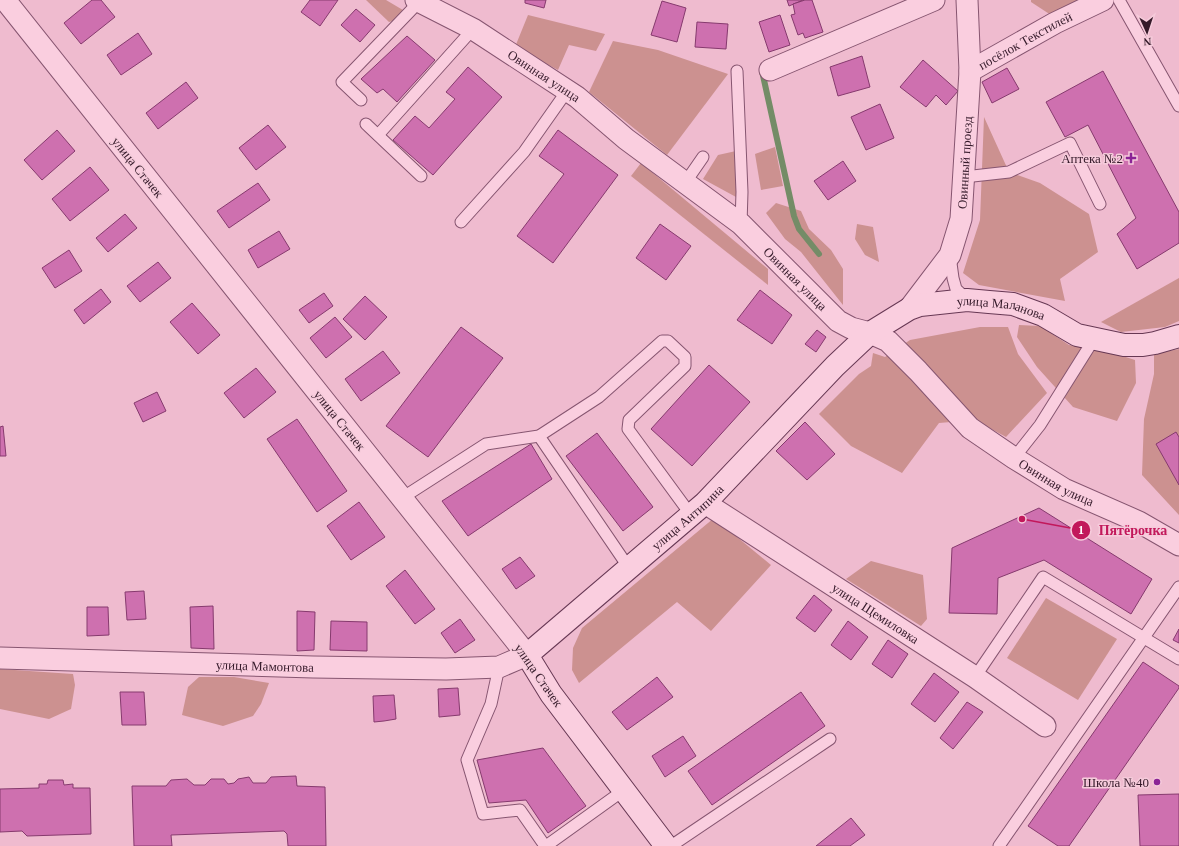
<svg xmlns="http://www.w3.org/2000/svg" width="1179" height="846" viewBox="0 0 1179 846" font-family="Georgia,serif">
<rect width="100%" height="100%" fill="#efbbcf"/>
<g fill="#cc9190">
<path d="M366 0H386L413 16 389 22Z"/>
<path d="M1031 0H1094L1054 17 1031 2Z"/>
<path d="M528 15 605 34 596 51 569 45 558 70 515 47Z"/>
<path d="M613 41 658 50 728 74 667 155 589 92Z"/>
<path d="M984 117 1009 172 1040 183 1089 214 1098 252 1060 279 1065 301 979 285 963 273 980 220Z"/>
<path d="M775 147 783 186 761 190 755 154Z"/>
<path d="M736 151V197L703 179 718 155Z"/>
<path d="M641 163 768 269V285L631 176Z"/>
<path d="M776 203 801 211 809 229 831 250 843 269V305L801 252 785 239 766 213Z"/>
<path d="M857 224 873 227 879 262 865 255 855 239Z"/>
<path d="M1179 278V321L1165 327 1121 332 1101 322Z"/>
<path d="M1019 325 1040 326 1069 345 1104 350 1135 360 1136 383 1117 421 1073 407 1037 367 1017 337Z"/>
<path d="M980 327H1008L1018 354 1047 393 1006 437 975 420 939 423 902 473 851 446 819 414 859 374 871 366 873 353 885 357 910 340Z"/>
<path d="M1179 349V515L1142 475 1144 419 1154 374V354Z"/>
<path d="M714 518 771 565 711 631 677 602 579 683 572 670 573 648 582 628Z"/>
<path d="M871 561 923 575 927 619 921 626 846 579Z"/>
<path d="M1046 598 1117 639 1078 700 1007 658Z"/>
<path d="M0 669 73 674 75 685 71 709 49 719 0 709Z"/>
<path d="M199 677H234L269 683 261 704 253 716 223 726 182 715 188 687Z"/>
</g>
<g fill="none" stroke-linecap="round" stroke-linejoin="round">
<path stroke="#748c67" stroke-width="6" d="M762 71 794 216 799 229 819 254"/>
</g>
<g fill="#ce70af" stroke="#863a6e">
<path d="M92 0H101L115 17 81 44 64 23Z"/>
<path d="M310 0H338L320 26 301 12Z"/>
<path d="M525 0H546L544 8 525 3Z"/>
<path d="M787 0H803L789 6Z"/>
<path d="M805 0H812L823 32 805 38 803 33 798 35 791 15 795 14 793 4Z"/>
<path d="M662 1 686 8 677 42 651 35Z"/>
<path d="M356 9 375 25 360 42 341 25Z"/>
<path d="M780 15 790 45 769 52 759 22Z"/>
<path d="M697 22 728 24 726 49 695 47Z"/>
<path d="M138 33 152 54 121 75 107 55Z"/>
<path d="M407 36 435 60 397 102 383 89 377 93 361 79Z"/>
<path d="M862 56 870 87 838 96 830 67Z"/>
<path d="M923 60 958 91 946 105 936 95 926 107 900 87Z"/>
<path d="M468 67 502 97 433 175 393 140 415 116 429 128 455 99 446 92Z"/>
<path d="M1007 68 1019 89 992 103 982 82Z"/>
<path d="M1103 71 1179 212V243L1137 269 1117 234 1136 218 1088 125 1065 137 1046 102Z"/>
<path d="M186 82 198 98 158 129 146 113Z"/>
<path d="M880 104 894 138 866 150 851 117Z"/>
<path d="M268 125 286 147 256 170 239 148Z"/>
<path d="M57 130 75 151 42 180 24 160Z"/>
<path d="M558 130 618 175 553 263 517 236 564 174 539 156Z"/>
<path d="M843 161 856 181 828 200 814 181Z"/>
<path d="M90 167 109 190 70 221 52 199Z"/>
<path d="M258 183 270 200 229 228 217 211Z"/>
<path d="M125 214 137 228 108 252 96 238Z"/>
<path d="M660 224 691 246 666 280 636 258Z"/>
<path d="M279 231 290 249 258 268 248 250Z"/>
<path d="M69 250 82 271 55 288 42 268Z"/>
<path d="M158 262 171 278 140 302 127 286Z"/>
<path d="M101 289 111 302 84 324 74 310Z"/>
<path d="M760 290 792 315 772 344 737 320Z"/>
<path d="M324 293 333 306 309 323 299 310Z"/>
<path d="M365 296 387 317 365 340 343 319Z"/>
<path d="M192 303 220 335 198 354 170 322Z"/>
<path d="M335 317 352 337 326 358 310 338Z"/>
<path d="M461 327 503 358 428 457 386 426Z"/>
<path d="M817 330 826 337 816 352 805 344Z"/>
<path d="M383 351 400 373 361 401 345 379Z"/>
<path d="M709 365 750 402 692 466 651 429Z"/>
<path d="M256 368 276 392 244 418 224 393Z"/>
<path d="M157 392 166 411 143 422 134 403Z"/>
<path d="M297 419 347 491 317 512 267 439Z"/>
<path d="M805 422 835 454 807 480 776 451Z"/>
<path d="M3 426 6 456H0V427Z"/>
<path d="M1176 432 1179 437V485L1156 444Z"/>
<path d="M597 433 653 507 623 531 566 456Z"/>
<path d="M531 444 552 479 468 536 442 501Z"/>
<path d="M359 502 385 537 351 560 327 526Z"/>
<path d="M1039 508 1152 579 1131 614 1044 560 998 578 997 614 949 613 952 548Z"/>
<path d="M520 557 535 576 516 589 502 569Z"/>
<path d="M405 570 435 609 415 624 386 586Z"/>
<path d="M144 591 146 619 127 620 125 592Z"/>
<path d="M814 595 832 610 815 632 796 618Z"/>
<path d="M213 606 214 649 191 648 190 607Z"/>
<path d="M87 607H108L109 635 87 636Z"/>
<path d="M297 611 315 612 314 650 297 651Z"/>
<path d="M460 619 475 640 455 653 441 633Z"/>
<path d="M331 621 367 622V651L330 650Z"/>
<path d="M848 621 868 637 851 660 831 645Z"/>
<path d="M1179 629V643L1173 640Z"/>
<path d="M888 640 908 654 892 678 872 664Z"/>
<path d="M1143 662 1179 686V688L1069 846H1058L1028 826Z"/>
<path d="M934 673 959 692 935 722 911 704Z"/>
<path d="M657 677 673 697 627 730 612 712Z"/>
<path d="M458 688 460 715 439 717 438 689Z"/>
<path d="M120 692H144L146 725H122Z"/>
<path d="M801 692 825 726 712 805 688 771Z"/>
<path d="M394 695 396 719 384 721 374 722 373 696Z"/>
<path d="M967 702 983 712 953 749 940 738Z"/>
<path d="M683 736 696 756 665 777 652 756Z"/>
<path d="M543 748 586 806 548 833 526 800 489 803 477 760Z"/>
<path d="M296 776 297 786 325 787 326 846H288L287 834 284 831 171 835 172 846H134L132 786H166L171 780 187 779 194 785H205L211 779H224L228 784 234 783 238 779 249 777 253 783H266L271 777Z"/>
<path d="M48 780H63L64 785 73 784V788H90L91 834 27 836 22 831 0 832V789L39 788V784H47Z"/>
<path d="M1179 794V846H1140L1138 795Z"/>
<path d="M851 818 865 835 850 846H816Z"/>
</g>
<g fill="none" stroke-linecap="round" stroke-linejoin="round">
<defs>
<g id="lane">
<path d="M1119 0 1179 106"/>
<path d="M737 71 742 192 741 224"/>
<path d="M361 100 342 82 419 2"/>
<path d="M366 124 421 176"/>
<path d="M378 135 473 29"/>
<path d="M964 177 1009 172 1070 143 1100 204"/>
<path d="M685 183 703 157"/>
<path d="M461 222 524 152 567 91"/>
<path d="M950 256 953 278 956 289 967 299"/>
<path d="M539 436 629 568"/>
<path d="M1014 458 1040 425 1094 339"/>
<path d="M402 498 486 444 539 436 599 397 662 341H668L685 357V366L629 420 628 429 691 515"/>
<path d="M499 667 491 704 467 760 483 814 520 810 545 846"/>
<path d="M975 677 1043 577 1179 659"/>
<path d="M546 846 624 790"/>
<path d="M671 846 830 739"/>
<path d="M999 846 1179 587"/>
</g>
<g id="street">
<path id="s1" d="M416 0 473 29 577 97 626 139 741 224 838 321 851 328 870 333 888 341 918 371 970 428 1014 458 1064 489 1139 522 1179 545"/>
<path d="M770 70 934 0"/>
<path id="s2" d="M970 71 1055 23 1103 0"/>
<path id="s3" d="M909 309 950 255 961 219 970 71 967 0"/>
<path id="s4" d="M705 503 975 677 1045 726"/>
<path id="s5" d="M0 658 313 667 446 669 499 667 527 655 5 0"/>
</g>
<g id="secondary">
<path id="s6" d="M666 846 551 694 527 655 705 503 835 366 870 333 909 309 920 305 967 300 989 302 1013 304 1043 315 1077 335 1124 345H1143L1155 343 1179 336"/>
</g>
</defs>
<use href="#lane" stroke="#865570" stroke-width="13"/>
<use href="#street" stroke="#865570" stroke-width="23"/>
<use href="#secondary" stroke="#673854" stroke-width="24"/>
<use href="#lane" stroke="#facedf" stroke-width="11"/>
<use href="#street" stroke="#facedf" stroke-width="21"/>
<use href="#secondary" stroke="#facedf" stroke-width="22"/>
</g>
<g fill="#8b2396" stroke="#f6cbdb" stroke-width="1.5">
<path d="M1129 152h4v4h4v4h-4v4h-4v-4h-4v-4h4z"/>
<circle cx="1157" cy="782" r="4"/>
</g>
<g text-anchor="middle" stroke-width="3" stroke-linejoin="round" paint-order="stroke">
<g font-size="13" fill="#351a2a" stroke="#f6cbdb">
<text dy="5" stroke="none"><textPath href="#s2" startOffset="63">посёлок Текстилей</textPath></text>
<text dy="5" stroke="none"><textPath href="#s1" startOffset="149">Овинная улица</textPath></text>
<text dy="5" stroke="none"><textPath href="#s3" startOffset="162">Овинный проезд</textPath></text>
<text transform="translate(138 167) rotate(51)" y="5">улица Стачек</text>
<text dy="5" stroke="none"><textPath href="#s1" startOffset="473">Овинная улица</textPath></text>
<text dy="5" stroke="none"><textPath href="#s6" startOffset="847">улица Маланова</textPath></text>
<text transform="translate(340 420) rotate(51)" y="5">улица Стачек</text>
<text dy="5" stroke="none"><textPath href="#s1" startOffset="809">Овинная улица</textPath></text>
<text dy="5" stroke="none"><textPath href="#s6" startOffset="448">улица Антипина</textPath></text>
<text dy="5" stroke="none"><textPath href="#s4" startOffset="203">улица Щемиловка</textPath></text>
<text dy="5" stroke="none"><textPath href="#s5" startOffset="265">улица Мамонтова</textPath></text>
<text transform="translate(539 675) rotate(55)" y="5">улица Стачек</text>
</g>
<g font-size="13" fill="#351a2a" stroke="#f6cbdb" text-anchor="end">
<text x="1123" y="163">Аптека №2</text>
<text x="1149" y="787">Школа №40</text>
</g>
</g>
<path fill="none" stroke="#c2185b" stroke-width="1.5" d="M1022 519L1081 530"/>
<g fill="#c2185b" stroke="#f6cbdb" stroke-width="1.5">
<circle cx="1022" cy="519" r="4"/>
<circle cx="1081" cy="530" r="10"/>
</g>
<g font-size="12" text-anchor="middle" font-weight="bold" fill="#fff">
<text x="1081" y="534">1</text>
</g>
<g font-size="14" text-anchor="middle" font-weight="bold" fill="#c2185b" stroke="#f6cbdb" stroke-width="3" stroke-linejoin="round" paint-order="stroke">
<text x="1133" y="535">Пятёрочка</text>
</g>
<g transform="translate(1147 32) rotate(177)" stroke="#f6cbdb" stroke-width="3" paint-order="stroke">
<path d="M0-3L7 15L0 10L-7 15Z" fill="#351a2a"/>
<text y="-6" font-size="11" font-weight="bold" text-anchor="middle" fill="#351a2a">N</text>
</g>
</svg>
